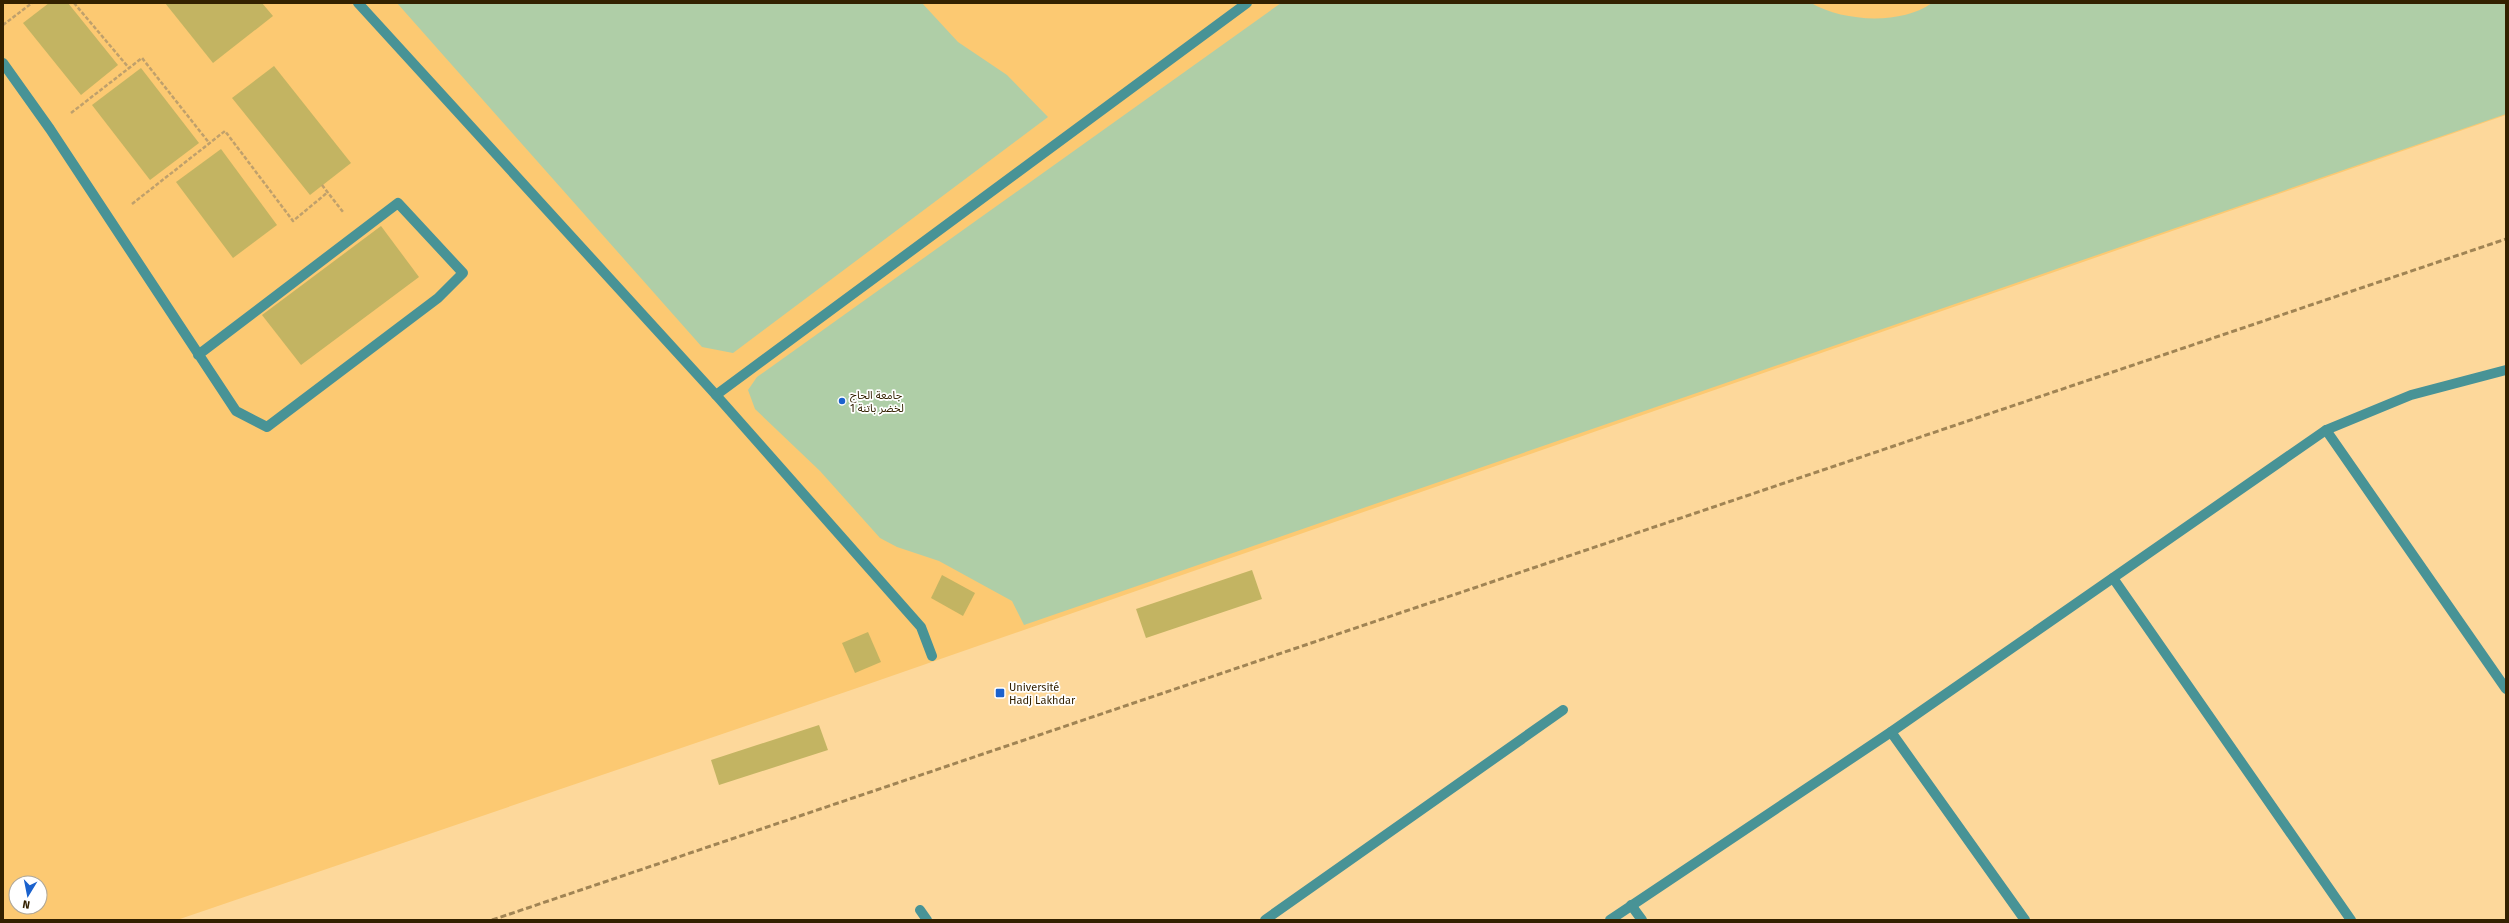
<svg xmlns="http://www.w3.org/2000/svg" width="2509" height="923" viewBox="0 0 2509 923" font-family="'Fira Sans','Noto Sans Arabic',sans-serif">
<rect width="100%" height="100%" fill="#fdd89b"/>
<path fill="#fcc972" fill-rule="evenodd" d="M3 3H2506V115L857 688 177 920H3ZM16 883H40V907H16Z"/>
<g fill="#afcea7">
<path d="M397 3H922L958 42 1007 75 1048 117 733 353 702 347Z"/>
<path d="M1281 3H1811C1844 22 1901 25 1932 3H2506V114L1024 625 1012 601 939 561 897 547 880 538 820 471 755 409 748 390 757 377Z"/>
</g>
<g fill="#c3b462">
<path d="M49 3H68L118 65 81 95 23 23Z"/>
<path d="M165 3H262L273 16 213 63Z"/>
<path d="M274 66 351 163 310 195 232 98Z"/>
<path d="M141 68 199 143 150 180 92 105Z"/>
<path d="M221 149 277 225 233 258 176 182Z"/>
<path d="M381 226 419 277 301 365 262 315Z"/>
<path d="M1252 570 1262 599 1146 638 1136 609Z"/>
<path d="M942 575 975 593 963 616 931 598Z"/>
<path d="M868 632 881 662 855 673 842 643Z"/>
<path d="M819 725 828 750 719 785 711 760Z"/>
</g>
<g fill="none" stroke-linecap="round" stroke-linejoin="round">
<g stroke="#bfa06c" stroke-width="2.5" stroke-dasharray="4 2" stroke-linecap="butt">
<path d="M74 3 129 68"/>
<path d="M3 25 32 3"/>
<path d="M71 113 142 58 210 144"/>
<path d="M322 185 343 212"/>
<path d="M132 204 225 131 293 221 328 192"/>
</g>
<g stroke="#489396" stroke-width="10">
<path d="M358 3 716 395 921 627 932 656"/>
<path d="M3 63 50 129 236 411 267 427 438 298 463 273 398 203 198 355"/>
<path d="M716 395 1247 3"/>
<path d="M2326 430 2506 689"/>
<path d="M2113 578 2351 920"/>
<path d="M1891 732 2025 920"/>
<path d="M1631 905 1642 920"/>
<path d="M920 910 927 920"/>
<path d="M1265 920 1563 710"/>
<path d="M1610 920 1891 732 2326 430 2411 395 2506 370"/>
</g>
<path stroke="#a08454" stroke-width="3" stroke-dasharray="6 3" stroke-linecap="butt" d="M492 920 2506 239"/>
</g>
<g fill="#1b62cd" stroke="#fff" stroke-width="1.5">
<circle cx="842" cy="401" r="4"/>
<rect x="995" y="688" width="10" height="10" rx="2"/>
</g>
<g text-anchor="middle" stroke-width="3.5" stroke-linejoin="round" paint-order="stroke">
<g font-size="11" fill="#332100" stroke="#fff" text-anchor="start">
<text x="850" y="399">جامعة الحاج<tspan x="850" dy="13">لخضر باتنة 1</tspan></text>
<text x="1009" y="691">Université<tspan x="1009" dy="13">Hadj Lakhdar</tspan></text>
</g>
</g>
<rect width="2509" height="923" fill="none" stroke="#332100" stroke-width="8"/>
<g transform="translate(28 895) rotate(190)"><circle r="19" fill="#ffffff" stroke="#ada699"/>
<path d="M0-3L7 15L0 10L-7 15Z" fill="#1b62cd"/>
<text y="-6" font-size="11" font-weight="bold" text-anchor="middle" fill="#332100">N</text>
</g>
</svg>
